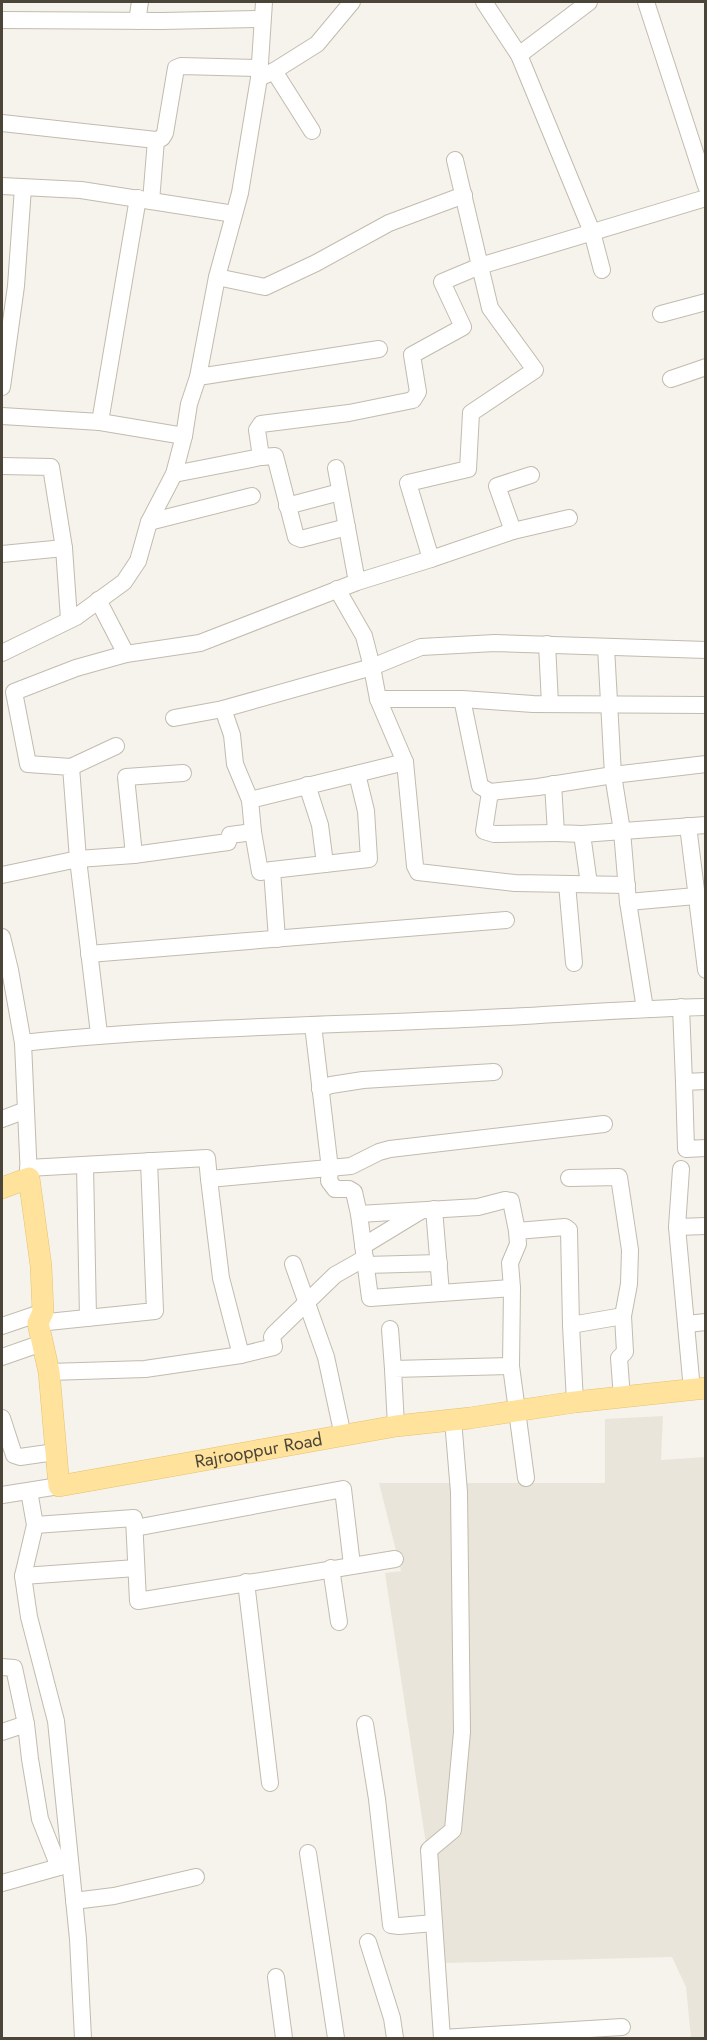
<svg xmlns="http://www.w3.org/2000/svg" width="707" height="2040" viewBox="0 0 707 2040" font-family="Jost,sans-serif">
<rect width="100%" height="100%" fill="#f6f3ec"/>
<path fill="#eae5da" d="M663 1416 661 1460 705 1457V2038H691L686 1987 672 1957 444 1963 385 1573 401 1571 379 1483H605V1419Z"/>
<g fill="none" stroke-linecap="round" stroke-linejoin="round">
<defs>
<g id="minor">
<path d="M484 2 519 55 589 2"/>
<path d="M646 2 706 186"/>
<path d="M2 20 162 21 262 19"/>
<path d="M137 21 140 2"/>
<path d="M519 55 592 232 602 270"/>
<path d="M274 71 312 131"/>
<path d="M259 78 274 71 317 44 352 2"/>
<path d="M2 123 156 140 162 138 165 133 176 68 181 66 260 68"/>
<path d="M2 186 81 190 234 214"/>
<path d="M151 201 156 140"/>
<path d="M217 277 265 287 316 263 389 223 464 195"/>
<path d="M661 314 706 302"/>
<path d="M198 377 379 349"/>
<path d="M671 379 706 367"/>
<path d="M2 387 16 286 23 188"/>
<path d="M2 416 100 422 184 436"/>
<path d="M100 422 138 198"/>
<path d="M261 457 257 430 261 424 349 413 413 400 418 392 412 355 463 327 442 282 480 266 455 160"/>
<path d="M2 466 51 467 64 548 69 619"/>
<path d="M336 468 357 582"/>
<path d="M174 474 261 457 275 456 296 537 301 539 347 527"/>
<path d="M287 506 340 492"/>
<path d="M149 522 252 496"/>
<path d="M513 531 497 486 531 475"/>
<path d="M2 554 64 548"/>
<path d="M431 559 408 483 468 469 471 413 535 370 490 308 480 266 706 198"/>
<path d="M98 600 126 654"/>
<path d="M547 644 550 704"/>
<path d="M606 647 613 775 622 831 628 902 645 1009"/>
<path d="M2 653 76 617 124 582 138 561 149 522 174 474 184 436 189 404 198 377 217 277 240 193 259 78 264 2"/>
<path d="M378 699H462L533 704 706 705"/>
<path d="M462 699 480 786 490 792 484 831 494 834 556 833"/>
<path d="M223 709 232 735 235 764 250 800"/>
<path d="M174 718 223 709 372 667 421 647 495 643 706 650"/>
<path d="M405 762 415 866 418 872 515 883 627 885"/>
<path d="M71 767 116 746"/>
<path d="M553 784 556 833 582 834 589 884"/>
<path d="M307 785 320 825 325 864"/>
<path d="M490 792 538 787 613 775 706 764"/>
<path d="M688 826 706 970"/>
<path d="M253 832 260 872 272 870"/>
<path d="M582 834 706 825"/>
<path d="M134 855 126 777 183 773"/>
<path d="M2 875 78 859 134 855 228 842 230 835 253 832 250 800 405 762 378 699 372 667 364 636 337 589"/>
<path d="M567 884 574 963"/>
<path d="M628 902 696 896"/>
<path d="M2 937 10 970 23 1043 29 1178"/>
<path d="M277 939 272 870 369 859 366 811 357 774"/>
<path d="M89 954 506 920"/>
<path d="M681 1007 684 1082"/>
<path d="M313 1025 330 1169 329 1181 335 1189H349L354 1192 359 1214"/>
<path d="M99 1034 78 859 71 767 28 764 14 692 76 668 126 654 200 643 357 582 431 559 513 531 569 518"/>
<path d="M23 1043C162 1028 302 1026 442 1020 530 1017 617 1009 706 1007"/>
<path d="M706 1081 684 1082 686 1149 706 1148"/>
<path d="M320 1089 331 1085 363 1080 494 1072"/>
<path d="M2 1119 26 1110"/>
<path d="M85 1165 88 1318"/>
<path d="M28 1168 207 1158 209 1179"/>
<path d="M681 1169 677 1227 692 1390"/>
<path d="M569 1178 619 1177 630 1250 629 1284 623 1316 625 1352 619 1358 622 1398"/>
<path d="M434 1209 441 1293"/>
<path d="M677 1227 706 1226"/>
<path d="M363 1246 419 1212"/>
<path d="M293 1264 326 1357 343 1436"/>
<path d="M366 1265 439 1263"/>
<path d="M512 1288 370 1298 359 1214 478 1207 505 1200 511 1201 517 1231"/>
<path d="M38 1323 155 1311 149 1161"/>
<path d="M687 1324 706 1322"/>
<path d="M571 1325 623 1316"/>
<path d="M2 1326 43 1312"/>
<path d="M390 1329 393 1369"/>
<path d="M241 1355 274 1347 272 1337 274 1334 335 1275 365 1258"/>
<path d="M2 1357 42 1343"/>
<path d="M49 1372 145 1369 241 1355 221 1278 209 1179 351 1166 379 1152 390 1149 604 1124"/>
<path d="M2 1418 14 1455 20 1457 55 1452"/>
<path d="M396 1426 393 1369 511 1366"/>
<path d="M526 1478 511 1366 512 1288 510 1263 518 1244 517 1231 565 1227 569 1230 571 1325 575 1402"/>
<path d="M29 1491 35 1525 23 1576 29 1617 56 1721 78 1939 83 2038"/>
<path d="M2 1495 59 1486"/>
<path d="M35 1525 134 1518 138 1601 395 1559"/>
<path d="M135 1528 343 1489 352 1565"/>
<path d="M331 1568 339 1622"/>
<path d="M23 1576 136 1568"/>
<path d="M246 1582 270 1783"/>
<path d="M2 1667 14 1668 26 1724 30 1759 40 1819 59 1867"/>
<path d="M365 1724 377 1799 391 1925 399 1926 434 1923"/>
<path d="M2 1732 26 1724"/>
<path d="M308 1853 336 2038"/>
<path d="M2 1883 70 1864"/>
<path d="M74 1901 114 1896 196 1877"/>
<path d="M368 1942 392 2018 395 2038"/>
<path d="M276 1977 284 2038"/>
<path d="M442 2038 429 1850 453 1830 462 1732 459 1492 453 1420"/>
<path d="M442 2038 622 2027"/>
</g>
<g id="major">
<path id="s1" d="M2 1188 29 1178 41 1266 43 1312 38 1323 49 1372 59 1486 396 1426 470 1418 575 1402 706 1388"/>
</g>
</defs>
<use href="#minor" stroke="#c2bbae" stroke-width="18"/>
<use href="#major" stroke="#e6c16a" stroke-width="22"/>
<use href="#minor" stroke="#fff" stroke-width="16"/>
<use href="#major" stroke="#ffe39c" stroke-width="21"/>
</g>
<g text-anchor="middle" stroke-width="4.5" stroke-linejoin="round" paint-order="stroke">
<g font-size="18" fill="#4b4439" stroke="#fff">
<text dy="6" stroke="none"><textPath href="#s1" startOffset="543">Rajrooppur Road</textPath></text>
</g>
</g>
<rect width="707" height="2040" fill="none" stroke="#4b4439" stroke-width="6"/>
</svg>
